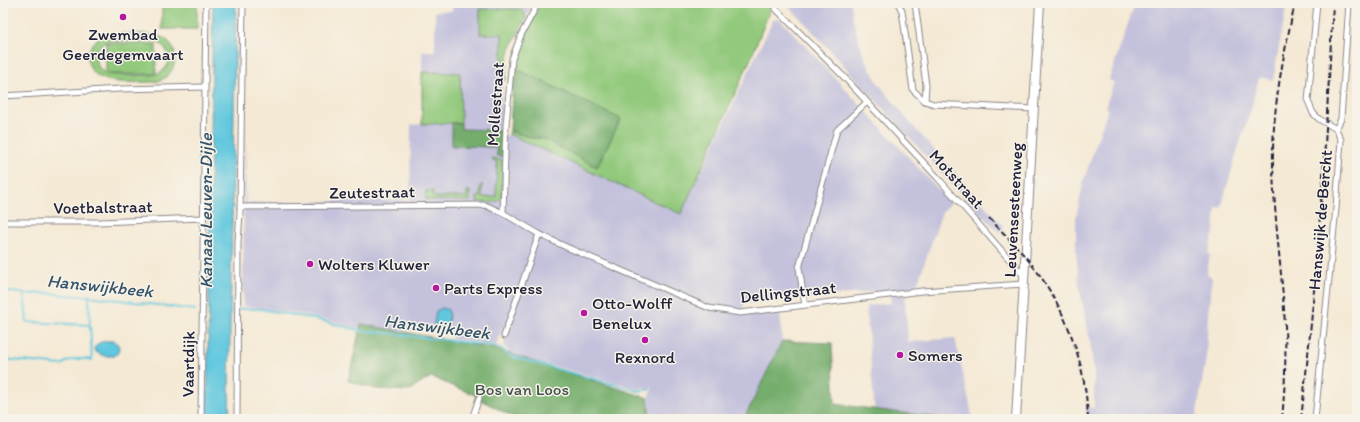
<svg xmlns="http://www.w3.org/2000/svg" width="1360" height="422" viewBox="0 0 1360 422" font-family="Itim,sans-serif">
<rect width="100%" height="100%" fill="#f7f3e8"/>
<filter id="ink" filterUnits="userSpaceOnUse"><feTurbulence type="fractalNoise" baseFrequency=".025" numOctaves="2"/><feDisplacementMap in="SourceGraphic" scale="8" xChannelSelector="R" yChannelSelector="G"/><feConvolveMatrix kernelMatrix="1 2 1 2 8 2 1 2 1" color-interpolation-filters="sRGB"/></filter>
<filter id="wash" filterUnits="userSpaceOnUse"><feTurbulence type="fractalNoise" baseFrequency=".012" numOctaves="4" result="noise"/><feDisplacementMap in="SourceGraphic" scale="16" xChannelSelector="R" yChannelSelector="G"/><feGaussianBlur stdDeviation="0.9" result="paint"/><feColorMatrix in="noise" values="0 0 0 0 0 0 0 0 0 0 0 0 0 0 0 0 0 1.4 0 .05"/><feComposite in="paint" operator="in"/></filter>
<g filter="url(#wash)">
<rect width="100%" height="100%" fill="#f4e9d4"/>
<g fill="#c3c1db">
<path d="M452 3H534L526 18V14L519 9H480L502 34 501 137 502 138 509 134 681 214 773 20 779 19 782 21 951 203 942 212 916 288 905 298 908 342 955 338 973 419H877L875 417 866 306 891 303 890 290 809 298 806 295 798 296 797 300 769 302 744 303 742 314 780 311 782 341 744 419H650L648 398 653 386 638 389 510 354 504 345 512 325 505 323 496 345 452 339 451 326 389 332 370 331 303 314 243 306 245 111 246 203 410 200 411 125 422 124V51H435V11H452Z"/>
<path d="M783 3H851L853 20 860 44 865 59 878 83 911 124 1004 227 999 232 961 194 805 23 790 8Z"/>
<path d="M1135 3H1287L1273 80 1259 77 1250 113 1238 148 1221 208H1216L1214 233 1208 254H1210L1207 274 1212 278 1208 315 1206 357 1196 419H1087L1086 407 1094 408V372L1090 341 1079 285 1076 251V217L1084 179 1108 109 1105 108 1114 82 1109 80Z"/>
</g>
<g fill="#92c97c" stroke="#5a765c" fill-rule="evenodd">
<rect x="162" y="3" width="35" height="26"/>
<path d="M541 3H770L772 5 751 58 681 214 509 134 510 131 533 138H542L597 167 620 119 519 70 513 74 516 54 522 39Z"/>
<path d="M480 9H519C524 10 525 13 526 18L510 49 507 62 506 80 502 81V34H480Z"/>
<path d="M108 34C122 34 150 32 161 37 184 46 177 79 154 82 139 82 118 84 104 79 80 71 84 39 108 34ZM109 41H154C161 44 167 47 168 56 170 63 166 70 159 73 152 77 116 75 107 74H156V44L106 43V73H105C91 64 93 46 109 41Z"/>
<path d="M422 72 460 73 461 123 422 124Z"/>
<path d="M492 158 502 160V197C498 205 485 202 477 202V197H480V187L482 184V197H496L497 161H493Z"/>
<path d="M426 191H433V197H467V191H470V201L426 200Z"/>
</g>
<g fill="#75ad6c" stroke="#4c6854">
<path d="M519 70 621 119 597 167 542 138H533L510 131 513 74Z"/>
<path d="M452 123H461V129L500 130 502 138 503 156H497L496 147 452 146Z"/>
<path d="M361 324 495 349 648 398 650 419H517L477 398V396L431 377 409 391 376 389 348 381Z"/>
<path d="M782 341 832 343 835 404 948 419H744Z"/>
</g>
<g fill="#61c7de" stroke="#42748c">
<path d="M213 3H236L229 390 230 419H207Z"/>
<path d="M442 308 448 310 449 313 448 330H436L434 324 436 311Z"/>
<path d="M107 341H115C120 347 121 350 115 356H104L96 352 94 349C97 343 100 342 107 341Z"/>
</g>
<g fill="none" stroke-linecap="round" stroke-linejoin="round">
<g stroke="#61c7de" stroke-width="2">
<path d="M3 291 29 294 47 293 75 296H89L195 310"/>
<path d="M24 293 27 322 90 325 89 297"/>
<path d="M239 309H260L311 318 363 331 387 333 494 346 502 349 510 356 638 391 650 389"/>
<path d="M3 359 62 365C69 358 82 358 92 360L90 325"/>
</g>
</g>
</g>
<g filter="url(#ink)">
<g fill="none" stroke-linecap="round" stroke-linejoin="round">
<defs>
<g id="street">
<path d="M898 3 902 11 913 90 925 101 934 104 1034 109"/>
<path d="M915 3 926 85 925 101"/>
<path d="M3 5V3"/>
<path d="M776 9 843 76 937 177 1024 276"/>
<path d="M3 96 120 89 205 87"/>
<path d="M1336 129 1341 119 1349 3"/>
<path d="M240 207 485 205 503 213 539 234 564 246 709 308 740 313 922 291 1024 284"/>
<path d="M503 213 506 125 512 59 521 35 538 3"/>
<path d="M3 222H99L203 218"/>
<path d="M805 305 799 268 837 130 867 102"/>
<path d="M504 336 539 234"/>
<path d="M201 419 206 3"/>
<path d="M237 419 238 242 240 213 243 3"/>
<path d="M472 419 479 398"/>
<path d="M1315 419 1336 208 1341 140 1336 129 1319 119 1313 113 1308 101 1317 3"/>
</g>
<path id="primary" d="M1016 419 1040 3"/>
</defs>
<use href="#street" stroke="#8b8688" stroke-width="7"/>
<use href="#primary" stroke="#8b8688" stroke-width="10"/>
<use href="#street" stroke="#fff" stroke-width="5"/>
<use href="#primary" stroke="#fff" stroke-width="8"/>
<g stroke="#22223b" stroke-width="2" stroke-dasharray="6 3" stroke-linecap="butt">
<path d="M989 218C1008 238 1028 257 1043 280 1071 322 1086 370 1088 419"/>
<path d="M1282 419C1285 388 1286 357 1285 325 1282 272 1274 218 1273 165 1272 108 1283 58 1295 3"/>
<path d="M1301 419C1317 281 1326 142 1333 3"/>
</g>
</g>
</g>
<g fill="#b5179e" stroke="#f7f3e8" stroke-width="1.5">
<circle cx="123" cy="17" r="4"/>
<circle cx="310" cy="264" r="4"/>
<circle cx="436" cy="288" r="4"/>
<circle cx="584" cy="313" r="4"/>
<circle cx="645" cy="340" r="4"/>
<circle cx="900" cy="355" r="4"/>
</g>
<g text-anchor="middle" stroke-width="3" stroke-linejoin="round" paint-order="stroke">
<g font-size="17" fill="#22223b" stroke="#f7f3e8" text-anchor="start">
<text x="123" y="40" text-anchor="middle">Zwembad<tspan x="123" dy="20">Geerdegemvaart</tspan></text>
<text x="318" y="270">Wolters Kluwer</text>
<text x="444" y="294">Parts Express</text>
<text x="592" y="309">Otto-Wolff<tspan x="592" dy="20">Benelux</tspan></text>
<text x="908" y="361">Somers</text>
<text x="645" y="363" text-anchor="middle">Rexnord</text>
</g>
<g font-size="17" fill="#22223b" stroke="#f7f3e8">
<text transform="translate(495 104) rotate(-86)" y="6">Mollestraat</text>
<text transform="translate(957 179) rotate(48)" y="6">Motstraat</text>
<text transform="translate(372 192) rotate(-1)" y="6">Zeutestraat</text>
<text transform="translate(103 207) rotate(-1)" y="6">Voetbalstraat</text>
<text transform="translate(1013 210) rotate(-87)" y="6">Leuvensesteenweg</text>
<text transform="translate(1320 220) rotate(-85)" y="6">Hanswijk de Bercht</text>
<text transform="translate(788 292) rotate(-6)" y="6">Dellingstraat</text>
<text transform="translate(188 364) rotate(-89)" y="6">Vaartdijk</text>
</g>
<g font-size="17" fill="#44544e" stroke="#f7f3e8">
<text x="522" y="395">Bos van Loos</text>
</g>
<g font-size="18" font-style="italic" fill="#35546c" stroke="#f7f3e8">
<text transform="translate(206 211) rotate(-90)" y="6">Kanaal Leuven-Dijle</text>
<text transform="translate(100 286) rotate(6)" y="6">Hanswijkbeek</text>
<text transform="translate(437 327) rotate(7)" y="6">Hanswijkbeek</text>
</g>
</g>
<rect width="1360" height="422" fill="none" stroke="#f7f3e8" stroke-width="16"/>
</svg>
